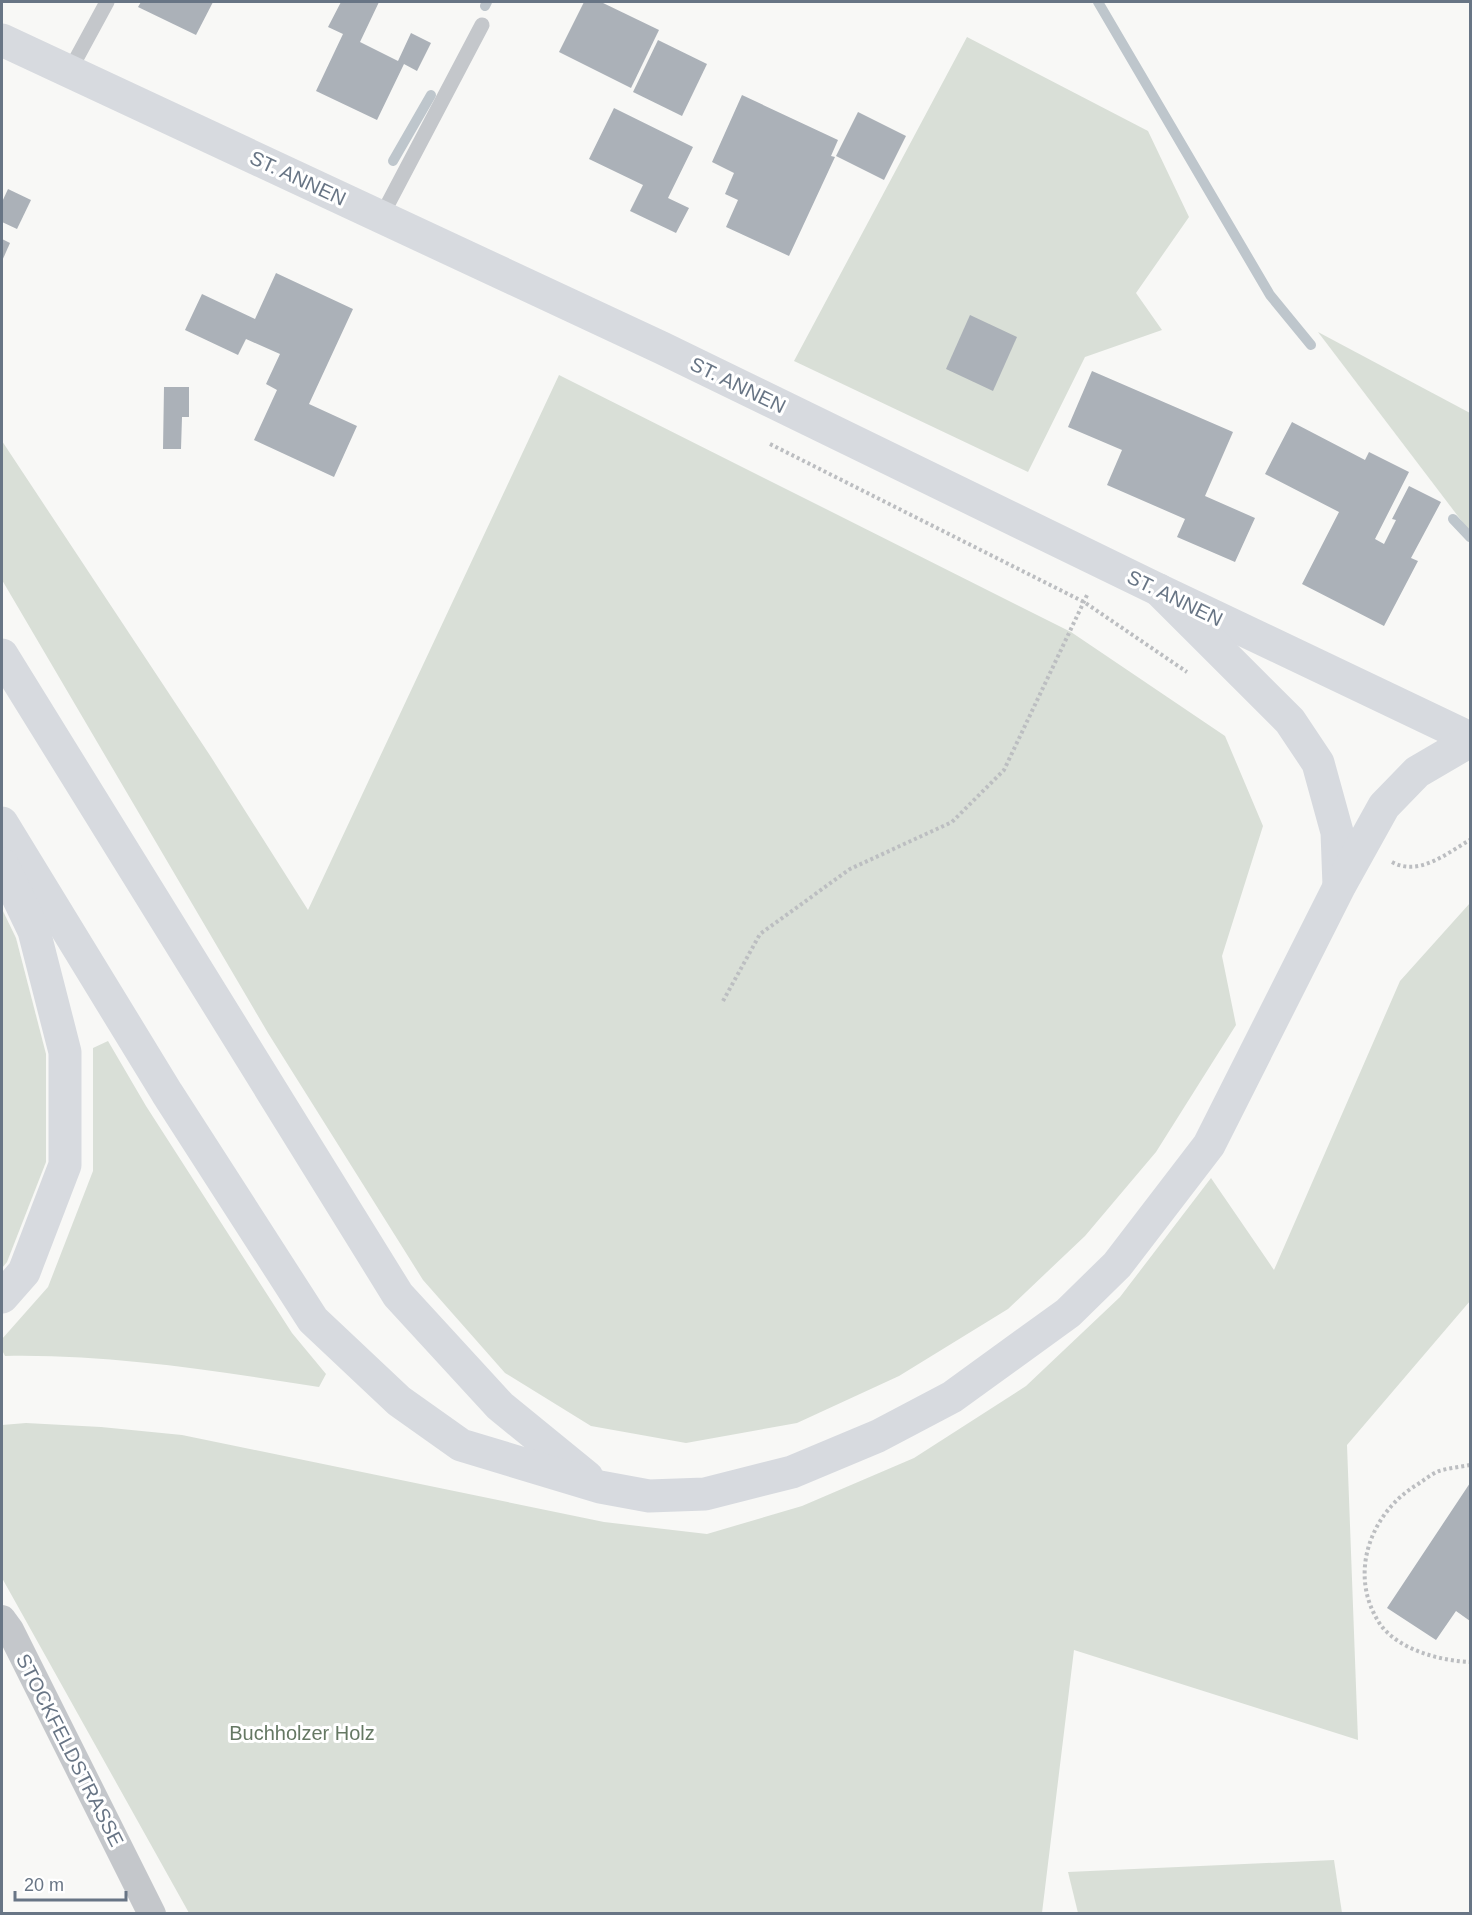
<svg xmlns="http://www.w3.org/2000/svg" width="1472" height="1915" viewBox="0 0 1472 1915" font-family="Arial,sans-serif">
<rect width="100%" height="100%" fill="#f8f8f6"/>
<g fill="#d9dfd7">
<path d="M967 37 1148 131 1189 217 1136 293 1162 330 1085 357 1028 472 794 361Z"/>
<path d="M1318 332 1470 413V532Z"/>
<path d="M559 375 1071 632 1225 736 1263 826 1222 956 1236 1025 1156 1152 1085 1236 1008 1309 899 1376 797 1423 686 1443 591 1426 505 1373 423 1280 268 1033 2 580V441L211 757 308 910Z"/>
<path d="M1470 903V1301L1347 1445 1358 1740 1074 1650 1042 1913H189L2 1578V1425L26 1423 101 1427 182 1435 604 1522 707 1534 802 1506 914 1458 1026 1386 1120 1297 1211 1178 1274 1270 1400 981Z"/>
<path d="M2 909 16 938 46 1054V1162L7 1262 2 1268Z"/>
<path d="M108 1041 146 1106 292 1333 326 1374 319 1387C215 1371 111 1354 5 1356L2 1350V1339L48 1287 93 1171V1048Z"/>
<path d="M1334 1860 1342 1913H1078L1068 1872Z"/>
</g>
<g fill="none" stroke-linecap="round" stroke-linejoin="round">
<g stroke="#bec6cc" stroke-width="10">
<path d="M1098 2 1270 295 1311 345"/>
<path d="M485 6 487 2"/>
<path d="M393 161 431 95"/>
<path d="M1453 519 1470 537"/>
</g>
</g>
<g fill="#abb1b8">
<path d="M141 2H213L196 35 138 7Z"/>
<path d="M341 2H379L360 42 398 61 411 33 431 43 417 71 404 64 377 120 316 91 343 34 328 27Z"/>
<path d="M584 2H601L659 30 631 88 559 52Z"/>
<path d="M658 40 707 64 682 116 633 92Z"/>
<path d="M742 95 838 140 831 156 835 157 789 256 726 227 738 200 725 194 734 173 712 162Z"/>
<path d="M614 108 693 147 668 198 689 208 676 233 630 211 643 185 589 159Z"/>
<path d="M858 112 906 136 884 180 836 156Z"/>
<path d="M8 189 31 200 17 229 2 222V202Z"/>
<path d="M2 239 10 243 2 261Z"/>
<path d="M276 273 353 309 309 404 357 426 334 477 254 440 277 390 266 384 280 354 246 339 238 355 185 330 202 294 255 319Z"/>
<path d="M970 315 1017 337 993 391 946 369Z"/>
<path d="M1092 371 1233 432 1205 496 1255 518 1235 562 1177 537 1185 519 1107 485 1122 450 1068 427Z"/>
<path d="M164 387H189V417H182L181 449H163Z"/>
<path d="M1292 422 1365 460 1369 452 1409 472 1375 539 1384 544 1396 520 1392 519 1409 486 1441 502 1411 558 1418 561 1384 626 1302 584 1339 512 1265 474Z"/>
<path d="M1470 1483V1621L1456 1611 1436 1640 1387 1608Z"/>
</g>
<g fill="none" stroke-linecap="round" stroke-linejoin="round">
<g stroke="#bcbec1" stroke-width="4" stroke-dasharray="3 3" stroke-linecap="butt">
<path d="M770 444 1084 602 1187 672"/>
<path d="M1392 862C1419 877 1447 853 1470 840"/>
<path d="M723 1001 760 934 850 869 952 822 1004 770 1088 593"/>
<path d="M1470 1465C1460 1467 1449 1468 1439 1471 1431 1474 1423 1481 1415 1486 1369 1515 1348 1576 1380 1624 1398 1650 1442 1661 1470 1662"/>
</g>
<g stroke="#c4c7cb" stroke-width="15">
<path d="M69 72 107 2"/>
<path d="M381 217 482 25"/>
</g>
<path stroke="#c4c7cb" stroke-width="28" d="M2 1619 10 1630 152 1914"/>
<path stroke="#d7dadf" stroke-width="33" d="M2 40 662 348 1159 590 1470 738"/>
<g stroke="#d7dadf" stroke-width="33">
<path d="M1159 590 1290 721 1318 763 1337 832 1339 886"/>
<path d="M2 655 398 1295 500 1406 587 1477"/>
<path d="M2 823 167 1093 313 1320 399 1401 461 1445 600 1487 649 1496 705 1494 792 1472 878 1436 952 1397 1068 1313 1117 1265 1209 1145 1339 887 1384 806 1417 772 1470 741"/>
<path d="M2 864 34 931 65 1052V1165L24 1272 2 1297"/>
</g>
</g>
<g text-anchor="middle" stroke-width="6" stroke-linejoin="round" paint-order="stroke">
<g font-size="20" fill="#687585" stroke="#fff">
<text transform="translate(298 178) rotate(25)" y="7">ST. ANNEN</text>
<text transform="translate(738 385) rotate(26)" y="7">ST. ANNEN</text>
<text transform="translate(1175 598) rotate(26)" y="7">ST. ANNEN</text>
<text transform="translate(70 1750) rotate(63)" y="7">STOCKFELDSTRASSE</text>
</g>
<g font-size="20" fill="#657863" stroke="#fff">
<text x="302" y="1740">Buchholzer Holz</text>
</g>
</g>
<rect width="1472" height="1915" fill="none" stroke="#687585" stroke-width="6"/>
<path d="M15 1891v9h111v-9" fill="none" stroke="#687585" stroke-width="3"/>
<text x="24" y="1891" font-size="18" fill="#687585" stroke="#ffffff" stroke-width="4.5" paint-order="stroke">20 m</text>
</svg>
